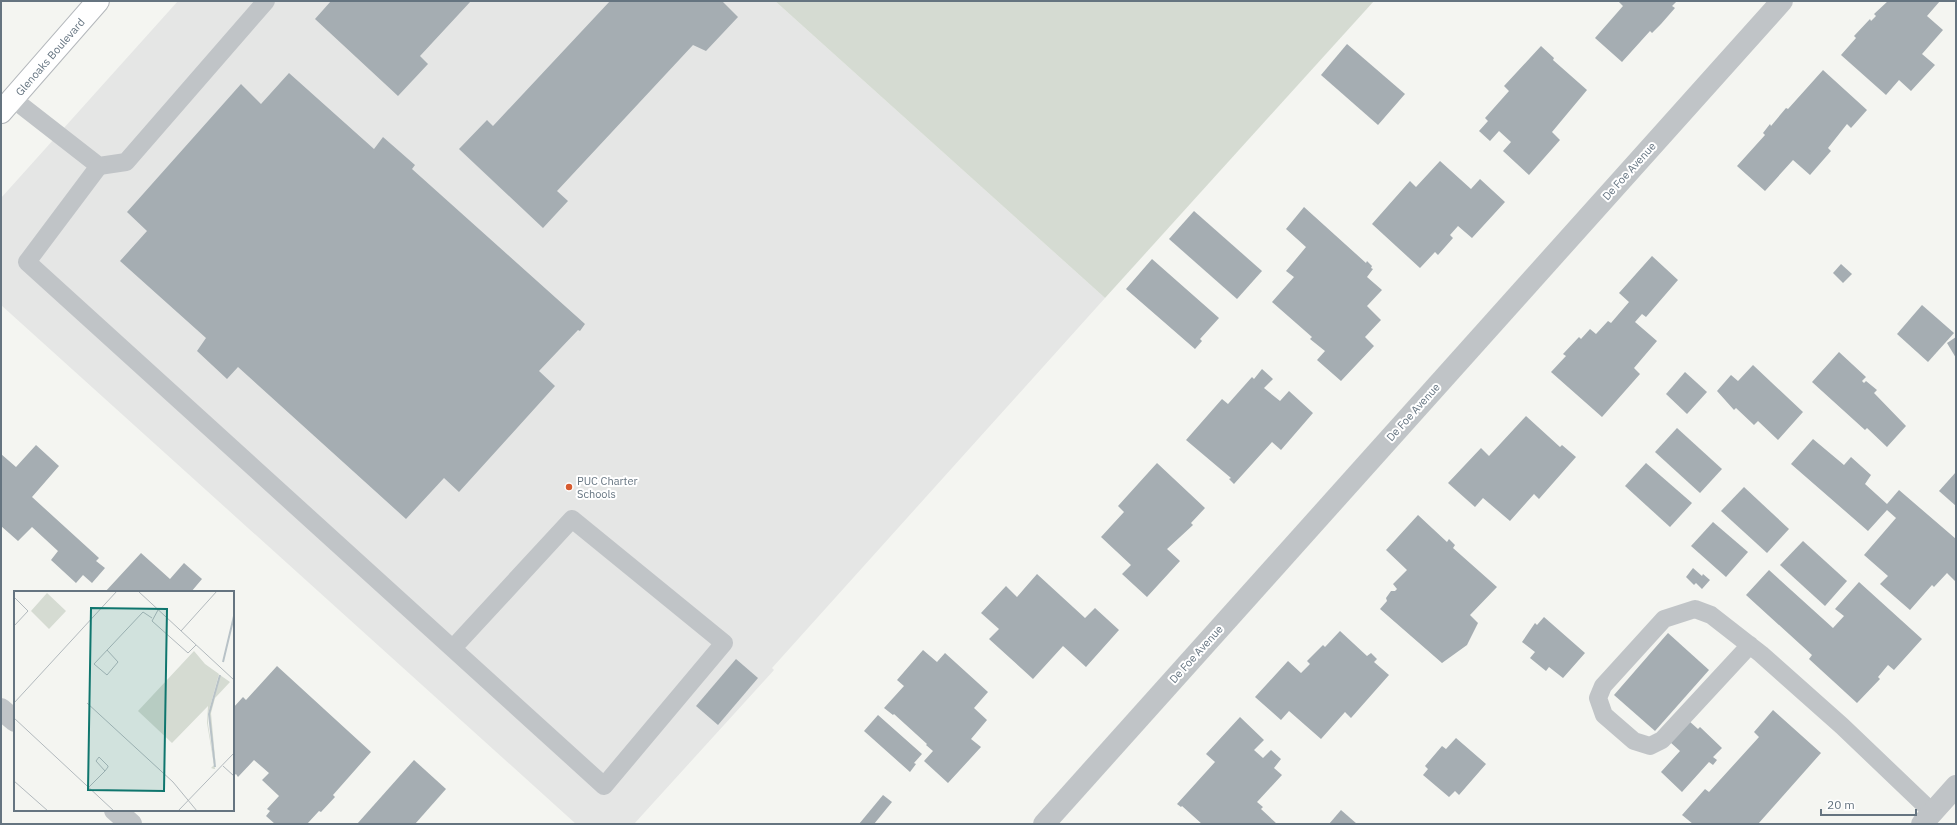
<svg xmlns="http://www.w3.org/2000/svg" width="1957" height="825" viewBox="0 0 1957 825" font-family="'IBM Plex Sans',sans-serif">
<rect width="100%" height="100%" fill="#f4f5f1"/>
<path fill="#e5e6e5" d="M178 1H775L1105 298 772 668 774 670 634 824H576L1 305V198Z"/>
<path fill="#d5dbd2" d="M775 1H1374L1105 298Z"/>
<g fill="#a5adb2">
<path d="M331 1H471L420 56 428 64 398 96 315 19Z"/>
<path d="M610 1H722L738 17 706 51 693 45 557 191 568 201 543 228 459 149 487 120 493 126Z"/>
<path d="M1618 1H1677L1672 6 1675 8 1661 24 1652 33 1650 31 1622 62 1595 38 1623 6Z"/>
<path d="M1888 1H1940L1927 16 1943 30 1922 54 1935 65 1911 91 1899 80 1886 95 1841 55 1856 38 1854 36 1870 19 1871 21 1876 16 1874 14Z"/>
<path d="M1347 44 1405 94 1378 125 1321 75Z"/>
<path d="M1541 46 1554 58 1553 60 1587 90 1552 132 1560 140 1529 175 1503 151 1511 142 1499 131 1490 141 1479 131 1488 121 1485 118 1509 91 1504 86Z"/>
<path d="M1823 70 1867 110 1851 128 1847 124 1828 148 1831 151 1810 175 1793 160 1765 191 1737 166 1765 135 1763 133 1770 124 1771 126 1786 108 1788 109Z"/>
<path d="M289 73 374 149 383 137 415 165 412 169 585 324 580 331 578 330 539 371 555 386 459 492 444 478 406 519 238 367 227 379 197 351 206 338 120 261 147 231 127 212 241 84 261 104Z"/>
<path d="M1440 161 1471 189 1480 179 1505 202 1472 238 1458 226 1450 235 1453 238 1438 255 1435 252 1420 268 1372 224 1410 181 1416 187Z"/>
<path d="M1304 207 1366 263 1367 261 1372 266 1371 268 1373 269 1367 277 1382 290 1367 306 1381 320 1365 337 1374 346 1341 381 1317 360 1325 351 1310 339 1312 337 1272 302 1294 277 1286 271 1306 247 1286 229Z"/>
<path d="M1194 211 1262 271 1237 299 1169 239Z"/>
<path d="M1652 256 1678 280 1646 317 1642 314 1635 322 1657 341 1634 368 1640 374 1602 417 1551 372 1566 356 1563 354 1579 337 1581 339 1590 329 1596 334 1608 321 1611 323 1629 302 1619 293Z"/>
<path d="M1152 259 1219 318 1200 339 1202 341 1195 349 1126 289Z"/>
<path d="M1841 264 1852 274 1843 283 1833 273Z"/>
<path d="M1922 305 1954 333 1928 362 1897 334Z"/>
<path d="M1956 337V358L1947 343Z"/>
<path d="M1839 352 1866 377 1862 381 1864 383 1866 381 1877 390 1874 393 1906 426 1887 447 1867 428 1865 430 1812 382Z"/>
<path d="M1753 365 1803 412 1778 440 1758 421 1754 425 1736 408 1734 410 1717 391 1731 375 1738 381Z"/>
<path d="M1262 369 1273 379 1264 388 1280 401 1289 391 1313 413 1281 450 1272 442 1234 484 1229 479 1231 478 1186 440 1222 399 1228 404 1252 377 1254 379Z"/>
<path d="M1685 372 1707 392 1687 414 1666 394Z"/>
<path d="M1526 416 1560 447 1562 445 1576 457 1539 499 1534 494 1510 521 1483 498 1475 507 1448 483 1481 448 1489 456Z"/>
<path d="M1677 428 1722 469 1700 493 1655 452Z"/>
<path d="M1813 439 1844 465 1851 457 1871 475 1865 484 1887 504 1899 490 1956 539V582L1947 573 1934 587 1932 585 1910 610 1880 584 1888 576 1864 555 1896 518 1887 510 1868 531 1791 464Z"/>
<path d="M36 445 59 466 32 497 99 558 96 561 105 568 92 583 83 575 76 583 51 560 58 551 32 527 18 541 1 526V454L16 467Z"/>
<path d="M1157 463 1205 508 1191 523 1193 525 1167 549 1180 561 1147 597 1122 574 1131 565 1101 537 1124 512 1118 506Z"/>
<path d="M1646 463 1692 503 1670 527 1625 486Z"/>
<path d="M1956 472V506L1939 491Z"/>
<path d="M1744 487 1789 529 1767 553 1721 511Z"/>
<path d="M1418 515 1447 542 1449 539 1455 545 1453 548 1497 587 1470 615 1478 623 1467 645 1442 663 1380 609 1387 601 1386 598 1391 591H1395L1397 589 1393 584 1407 570 1386 550Z"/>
<path d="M1713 522 1748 552 1726 577 1691 546Z"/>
<path d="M1803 541 1847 581 1825 606 1780 565Z"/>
<path d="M141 553 170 579 184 563 202 579 191 592H105Z"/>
<path d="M1693 568 1702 576 1703 574 1710 580 1702 589 1696 583 1694 585 1686 577Z"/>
<path d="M1769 570 1833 628 1844 616 1835 609 1859 582 1922 639 1894 670 1888 665 1878 677 1880 679 1857 703 1809 659 1812 655 1746 595Z"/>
<path d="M1037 574 1085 618 1095 608 1119 630 1086 667 1063 646 1033 679 989 639 999 629 981 613 1006 586 1017 597Z"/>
<path d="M1544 617 1585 653 1563 678 1549 667 1546 671 1530 658 1535 652 1522 642 1535 623 1537 625Z"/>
<path d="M1340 631 1367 656 1371 653 1377 659 1374 662 1389 675 1351 718 1345 712 1321 739 1289 711 1281 720 1255 697 1288 661 1301 673 1310 664 1307 661 1323 645 1325 647Z"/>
<path d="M1668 633 1709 670 1655 731 1614 695Z"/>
<path d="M923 650 937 662 945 653 988 692 974 708 987 720 971 739 981 747 948 783 924 761 933 751 926 745 927 744 894 714 893 715 884 708 904 686 897 680Z"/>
<path d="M736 659 758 678 718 725 696 706Z"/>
<path d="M277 666 371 752 333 795 335 797 321 812 319 811 307 824H275L266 816 270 811 267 809 279 796 262 780 269 773 254 760 238 777 236 774 233 776V708L243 697 246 700Z"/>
<path d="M1773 710 1821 753 1758 824H1693L1682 815 1705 789 1709 792 1759 737 1754 732Z"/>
<path d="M878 715 922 754 914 763 916 764 910 772 864 731Z"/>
<path d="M1240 717 1264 740 1254 750 1263 758 1271 750 1281 759 1274 768 1282 775 1257 802 1263 807 1261 809 1277 824H1202L1182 806 1181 807 1177 804 1215 762 1206 754Z"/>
<path d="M1689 721 1698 729 1700 727 1722 748 1713 757 1717 760 1713 765 1709 762 1682 792 1661 772 1680 751 1670 742Z"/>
<path d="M1456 738 1486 764 1459 795 1455 791 1449 797 1423 775 1428 769 1425 766 1442 746 1446 749Z"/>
<path d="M414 760 446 789 415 824H357Z"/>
<path d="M883 795 892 802 874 824H859Z"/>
<path d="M1341 810 1357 824H1329Z"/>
</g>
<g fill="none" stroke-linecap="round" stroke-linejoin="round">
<defs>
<path id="secondary" d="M1 112 98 1"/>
</defs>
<use href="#secondary" stroke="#b3b7bb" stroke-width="24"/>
<g stroke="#c0c4c7" stroke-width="18">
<path d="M13 99 99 166 126 162 266 1"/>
<path d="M99 166 27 262 604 786 724 643 572 519 453 648"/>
<path d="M1750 645 1662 740 1650 746 1634 741 1604 715 1598 698 1603 686 1664 619 1695 609 1711 615 1761 654 1842 726 1932 812"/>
</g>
<g stroke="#c0c4c7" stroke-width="22">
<path d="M1 709 15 721"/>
<path d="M115 810 131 824"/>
<path d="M1044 824 1782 1"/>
</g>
<path stroke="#c0c4c7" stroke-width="22" d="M1922 824 1956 786"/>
<use href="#secondary" stroke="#fff" stroke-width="22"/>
</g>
<circle fill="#d75b2f" stroke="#fff" stroke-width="1.5" cx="569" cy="487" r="4"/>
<g text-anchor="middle" stroke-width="4" stroke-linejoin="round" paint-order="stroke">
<g font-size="11" fill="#657480" stroke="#fff">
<text transform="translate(50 57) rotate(-49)" y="4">Glenoaks Boulevard</text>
<text transform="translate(1629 171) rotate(-48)" y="4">De Foe Avenue</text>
<text transform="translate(1413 412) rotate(-48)" y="4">De Foe Avenue</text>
<text transform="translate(1196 654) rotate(-48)" y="4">De Foe Avenue</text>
</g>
<g font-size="11" fill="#657480" stroke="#fff" text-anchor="start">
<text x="577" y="485">PUC Charter<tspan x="577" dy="13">Schools</tspan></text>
</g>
</g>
<g transform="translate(14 591)">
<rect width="220" height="220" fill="#f4f5f1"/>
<path d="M33 2 52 20 35 38 17 20ZM180 60 191 73 205 83 194 123V133L201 178H200L197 177 200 174 193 132 194 115 158 152 124 120ZM206 84 216 91 201 107 197 122 202 177 195 124Z" fill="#d5dbd2"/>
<path fill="none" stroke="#b8c2c7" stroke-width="2" d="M209 71 220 25M201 176 195 123 206 84"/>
<path fill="none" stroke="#b2b9bd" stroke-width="1" d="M124 0 220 89M0 6 14 20 0 35M144 19 138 30 174 62 182 54M167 40 203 0M93 59 104 71 93 84 80 73 129 21 138 27M0 112 103 0M73 112 159 191 183 220M0 127 100 220M209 175 220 185M0 190 34 220M75 196 91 180 94 176V175L85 166 82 170 91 180M164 220 220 162"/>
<path fill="#0f766e" fill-opacity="0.15" stroke="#0f766e" stroke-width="2" d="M77 17 153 18 150 200 74 199Z"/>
<rect width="220" height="220" fill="none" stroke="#657480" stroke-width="2"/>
</g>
<rect width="1957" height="825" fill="none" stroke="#657480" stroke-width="4"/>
<path d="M1821 809v6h95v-6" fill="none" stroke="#657480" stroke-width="2"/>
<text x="1827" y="809" font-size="12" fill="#657480" stroke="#ffffff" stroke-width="3" paint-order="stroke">20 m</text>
</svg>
